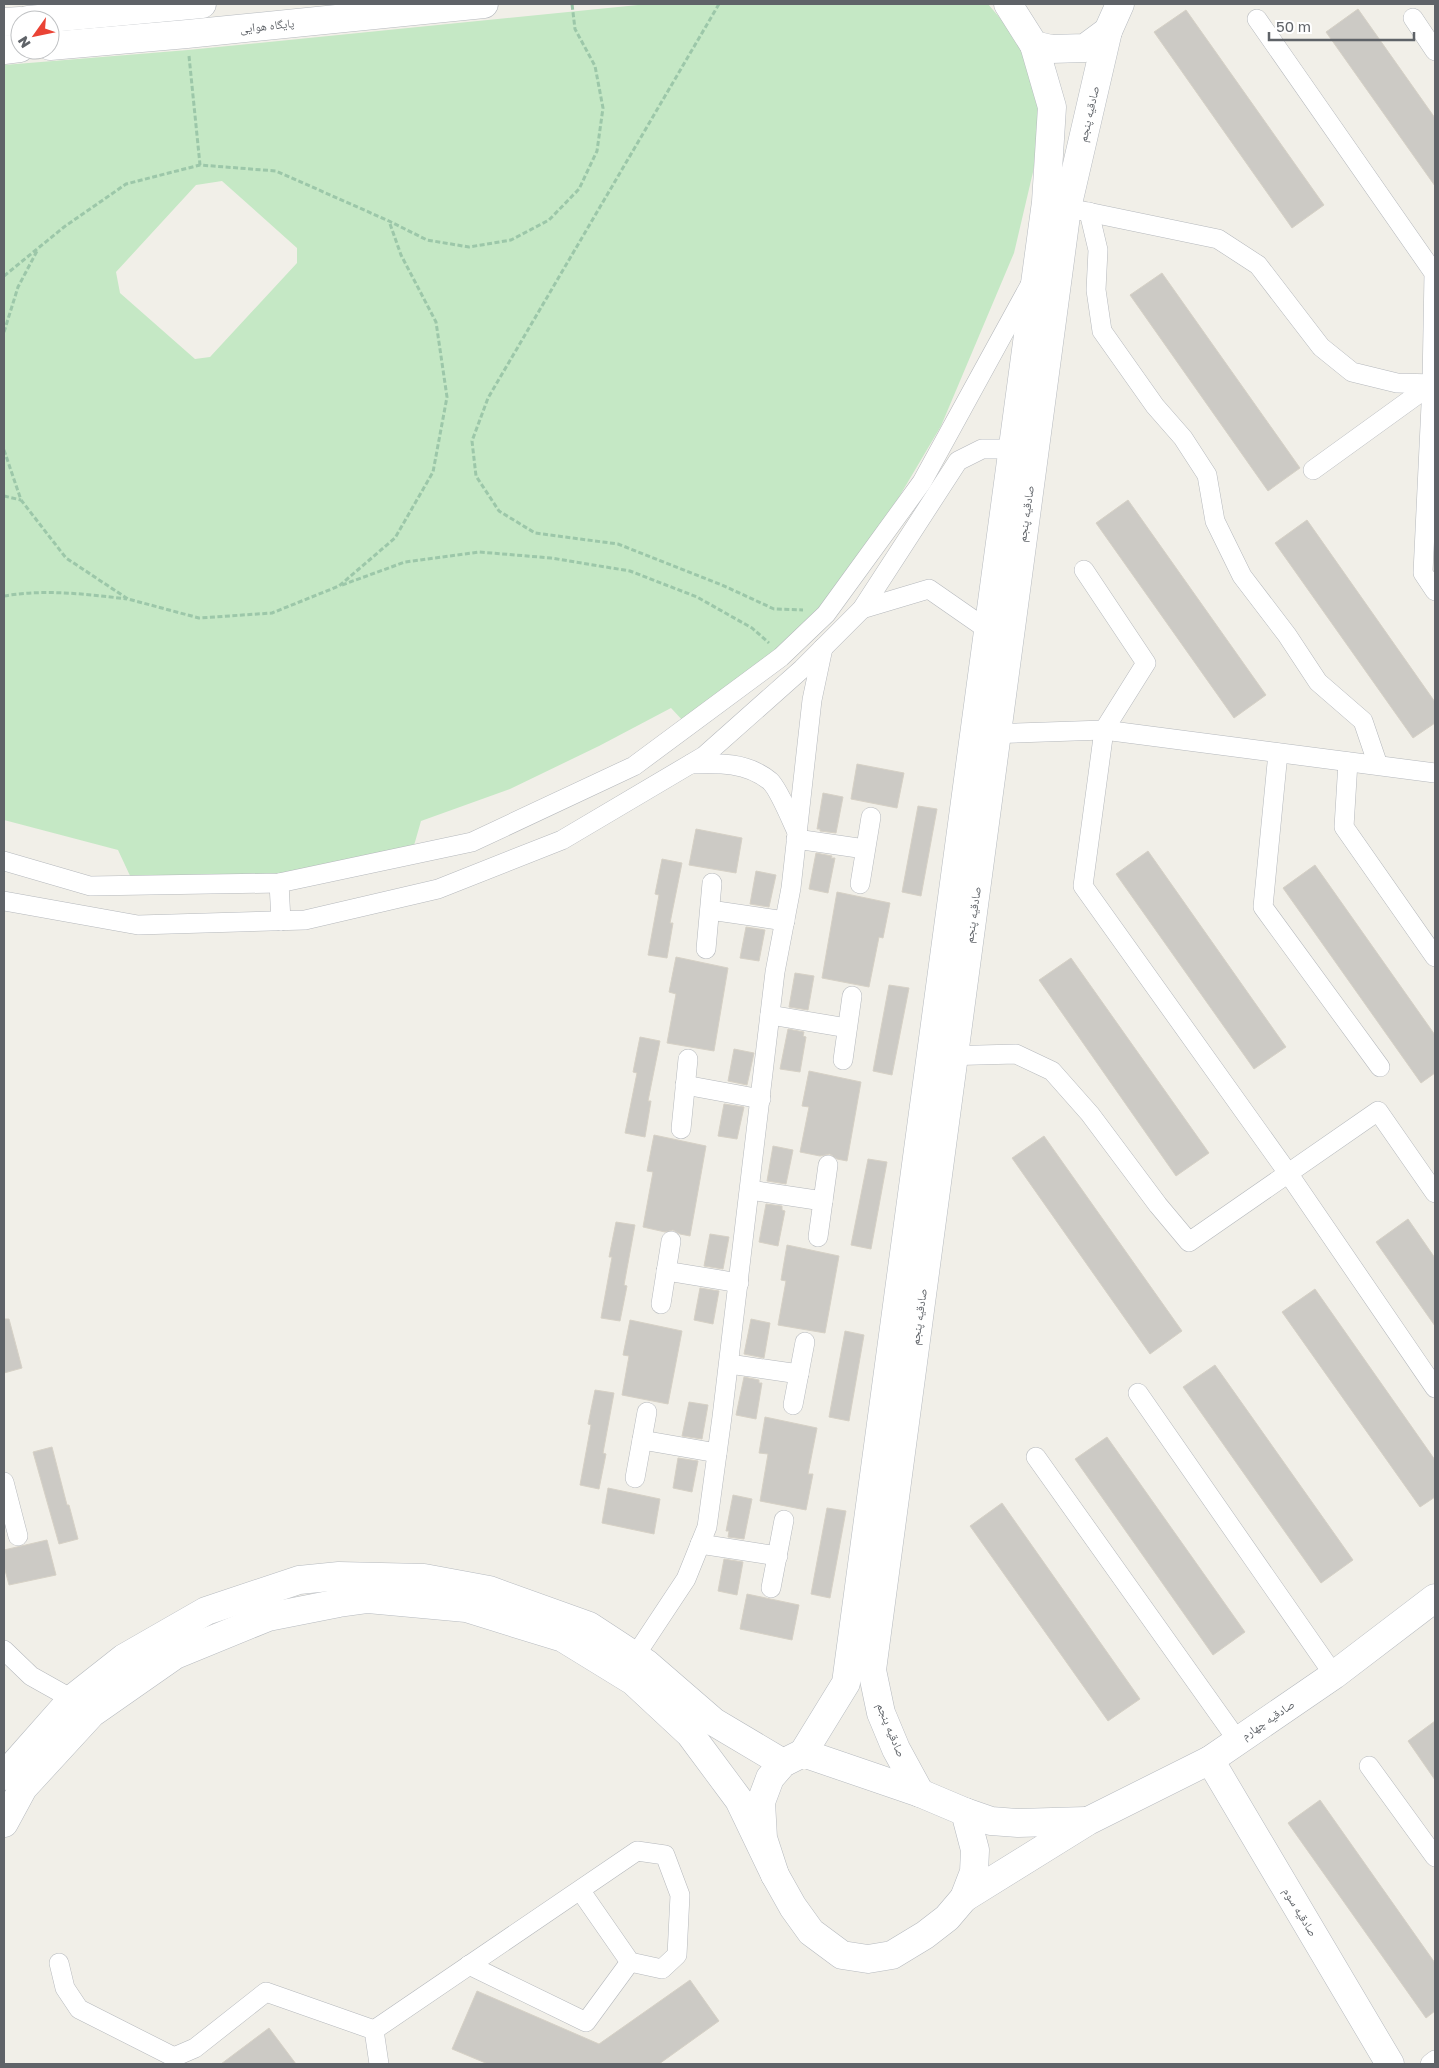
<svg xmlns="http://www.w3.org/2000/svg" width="1439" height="2068" viewBox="0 0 1439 2068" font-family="'Golos Text','Noto Naskh Arabic',sans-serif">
<rect width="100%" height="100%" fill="#f1efe8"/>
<path fill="#c5e8c5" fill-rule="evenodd" d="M648 4H988L1005 24 1033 64 1042 114 1033 172 1014 253 941 426 899 497 823 611 778 651 685 723 671 708 599 746 510 789 421 821 413 849 268 876 132 880 118 850 4 820V65L188 50ZM222 181 297 248V263L210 357 195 359 120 293 116 272 196 185Z"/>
<g fill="#cccac5" stroke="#d6d1c6">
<path d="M1358 9 1435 118V186L1326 32Z"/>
<path d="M1186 10 1324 205 1292 228 1154 32Z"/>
<path d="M1162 273 1300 468 1268 491 1130 295Z"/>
<path d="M1128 500 1266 695 1234 718 1096 523Z"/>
<path d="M1307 520 1435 702V723L1413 738 1275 543Z"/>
<path d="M857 764 904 773 897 808 851 799Z"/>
<path d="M823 793 843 797 836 833 820 831V829H817Z"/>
<path d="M918 806 937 809 921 896 902 892Z"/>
<path d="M696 829 742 838 736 873 689 865Z"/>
<path d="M1148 851 1286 1047 1254 1069 1116 874Z"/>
<path d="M816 853 832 856 831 858H835L828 893 809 889Z"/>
<path d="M662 859 682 863 670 923H673L667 958 648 955 659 895 655 894Z"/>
<path d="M1315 865 1435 1035V1073L1421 1083 1283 888Z"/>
<path d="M756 871 776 875 769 907 750 904Z"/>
<path d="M837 892 890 903 883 938 879 937 869 987 822 978Z"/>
<path d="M746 927 765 930 759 961 740 958Z"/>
<path d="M676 957 728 968 714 1051 667 1043 676 994 669 992Z"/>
<path d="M1071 958 1209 1153 1176 1176 1039 980Z"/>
<path d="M795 973 814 976 808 1010 789 1007Z"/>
<path d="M889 985 909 988 892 1075 873 1071Z"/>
<path d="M788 1029 804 1032 803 1036 806 1037 800 1072 780 1069Z"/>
<path d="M640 1037 660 1041 648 1101H651L645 1137 625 1133 637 1073 633 1072Z"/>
<path d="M734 1049 754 1053 747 1085 728 1081Z"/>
<path d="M809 1071 861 1082 847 1161 837 1159 830 1154 820 1156 800 1152 809 1107 802 1106Z"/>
<path d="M724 1104 744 1107 737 1139 718 1136Z"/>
<path d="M654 1135 706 1146 690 1236 680 1234 673 1230 665 1232 643 1227 653 1172 647 1171Z"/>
<path d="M1044 1136 1182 1331 1150 1354 1012 1158Z"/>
<path d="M773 1146 793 1150 786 1184 767 1181Z"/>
<path d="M868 1159 887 1162 871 1249 851 1245Z"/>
<path d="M766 1204 782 1206V1210L785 1211 778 1246 759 1242Z"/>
<path d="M1408 1219 1435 1258V1326L1376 1242Z"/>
<path d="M616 1222 635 1225 624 1285 627 1286 620 1321 601 1318 612 1257H609Z"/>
<path d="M710 1234 729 1237 723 1269 704 1266Z"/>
<path d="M787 1245 839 1256 825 1333 778 1325 786 1281 781 1280Z"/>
<path d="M700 1288 719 1291 713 1324 694 1320Z"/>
<path d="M1315 1289 1435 1460V1497L1420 1507 1282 1312Z"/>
<path d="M4 1319H9L22 1368 4 1373Z"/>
<path d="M751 1319 770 1323 764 1358 744 1354Z"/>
<path d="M630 1320 682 1331 668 1404 622 1395 629 1356 623 1355Z"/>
<path d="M845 1331 864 1335 849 1421 829 1417Z"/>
<path d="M1215 1365 1353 1560 1321 1583 1183 1387Z"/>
<path d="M744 1377 759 1380V1383H762L756 1419 736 1415Z"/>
<path d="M595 1390 614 1393 603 1453 606 1454 599 1489 580 1485 591 1425 588 1424Z"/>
<path d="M689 1402 708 1405 702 1439 682 1436Z"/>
<path d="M765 1417 817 1428 808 1474H813L806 1510 760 1501 768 1454 759 1453Z"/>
<path d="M1107 1437 1245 1632 1213 1655 1075 1459Z"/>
<path d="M52 1447 67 1505H69L78 1539 59 1544 33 1452Z"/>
<path d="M678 1458 698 1461 692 1492 673 1488Z"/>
<path d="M608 1488 660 1499 654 1534 602 1523Z"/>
<path d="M733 1495 752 1499 744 1539 728 1537 729 1531H726Z"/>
<path d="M1002 1503 1140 1699 1108 1721 970 1526Z"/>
<path d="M827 1508 846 1511 830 1598 811 1594Z"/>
<path d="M47 1540 56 1575 9 1585 4 1566V1550Z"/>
<path d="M724 1559 743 1562 737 1595 718 1591Z"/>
<path d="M747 1594 799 1605 792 1640 740 1629Z"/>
<path d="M1435 1721V1780L1408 1741Z"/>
<path d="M1320 1800 1435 1963V2011L1426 2018 1288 1823Z"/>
<path d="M690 1980 719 2021 659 2064H488L452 2049 477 1991 599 2044Z"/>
<path d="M269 2028 296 2064H221Z"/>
</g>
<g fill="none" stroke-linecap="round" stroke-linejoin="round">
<defs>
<g id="street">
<path d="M1413 18 1435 51"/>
<path d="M1257 19 1434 273 1432 384 1423 573 1435 591"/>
<path d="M1078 210 1218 239 1258 265 1321 347 1352 372 1397 383 1435 384"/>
<path d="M1089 212 1098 250 1096 290 1102 331 1155 406 1183 438 1207 475 1215 521 1242 576 1287 635 1318 682 1363 721 1378 765"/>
<path d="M1313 470 1432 384"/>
<path d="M1084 570 1146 663 1104 730 1083 886 1288 1173 1435 1388"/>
<path d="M862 609 929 589 988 630"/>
<path d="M987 734 1104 730 1435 773"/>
<path d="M1278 753 1263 907 1380 1067"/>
<path d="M1348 762 1344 827 1435 957"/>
<path d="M691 764C719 763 747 762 770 781 778 788 791 819 796 830"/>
<path d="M796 839 865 849"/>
<path d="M4 861 90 886 279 883 472 842 634 766 781 657 826 614 922 482 1030 285"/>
<path d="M279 883 281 921"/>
<path d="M860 884 871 817"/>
<path d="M4 901 138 925 305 920 438 889 562 840 704 756 802 669 862 609 958 461 982 449H1023"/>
<path d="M710 910 785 921"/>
<path d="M706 949 712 883"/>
<path d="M770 1015 847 1028"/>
<path d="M942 1056 1016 1054 1052 1071 1090 1114 1158 1205 1189 1242 1378 1111 1435 1193"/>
<path d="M843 1060 852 996"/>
<path d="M685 1085 761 1099"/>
<path d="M681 1129 688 1059"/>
<path d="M750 1190 823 1201"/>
<path d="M818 1237 828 1165"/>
<path d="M666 1271 739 1283"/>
<path d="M661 1304 671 1241"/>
<path d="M729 1364 799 1374"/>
<path d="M1138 1393 1334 1675"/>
<path d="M793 1405 805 1342"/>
<path d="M642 1440 717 1453"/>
<path d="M1036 1457 1238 1741"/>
<path d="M635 1478 647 1412"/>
<path d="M4 1482 18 1536"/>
<path d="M700 1544 778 1556"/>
<path d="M771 1588 784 1520"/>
<path d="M4 1650 31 1676 72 1699"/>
<path d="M635 1656 686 1579 707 1527 722 1417 775 972 791 888 812 700 823 648"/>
<path d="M1369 1766 1435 1857"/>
<path d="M59 1963 65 1988 79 2009 174 2057 195 2048 266 1992 374 2030 379 2064"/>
<path d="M469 1965 586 2022 630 1962"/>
<path d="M374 2030 637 1851 665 1855 680 1895 677 1955 662 1969 630 1962 580 1890"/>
<path d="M1430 2064 1435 2060"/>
</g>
<g id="secondary">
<path d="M1008 4 1034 45 1051 49 1085 48 1108 31 1120 4"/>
<path d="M28 20 202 4"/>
<path d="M4 22 20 21"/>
<path d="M50 46 187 34 484 4"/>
<path d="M4 50 20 48"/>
<path d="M803 1753 846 1683 1046 202 1052 107 1034 45"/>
<path d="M803 1753 920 1793 965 1812 975 1850 974 1872 964 1898 947 1918 925 1935 892 1955 868 1959 842 1955 811 1932 793 1907 775 1875 763 1838 761 1802 770 1778 783 1763Z"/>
<path d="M1210 1760 1390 2064"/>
<path d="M4 1776 72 1699 124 1658 206 1611 299 1580 339 1576 424 1578 489 1590 589 1626 647 1664 714 1722 783 1763"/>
<path d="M920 1793 896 1749 881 1713 872 1670 1067 208 1108 31"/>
<path d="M965 1812 991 1821 1018 1823 1086 1821"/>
<path d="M4 1823 23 1788 92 1713 175 1655 268 1617 339 1603 368 1599 466 1608 563 1638 633 1681 690 1734 739 1800 775 1875"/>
<path d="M964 1898 1088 1821 1210 1760 1334 1675 1435 1598"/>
</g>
</defs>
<use href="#street" stroke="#b5b8bc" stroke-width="20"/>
<use href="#secondary" stroke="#b6babf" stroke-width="29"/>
<g stroke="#9cc7a9" stroke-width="3" stroke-dasharray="5 2.5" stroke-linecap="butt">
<path d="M719 4 488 398 472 441 476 476 499 511 535 533 618 544 722 585 774 609 803 610"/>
<path d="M189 56 200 165"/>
<path d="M4 276 64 227 126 184 200 165 276 171 389 221 427 240 469 247 511 240 549 220 579 189 597 151 603 108 595 66 575 29 572 4"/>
<path d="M4 332 18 287 37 251"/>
<path d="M4 450 21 500 66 558 128 599 199 618 272 613 339 586 395 538 433 472 447 397 436 322 401 255 389 221"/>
<path d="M4 496 21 500"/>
<path d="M342 585 405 562 479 552 551 558 630 571 697 597 752 628 769 643"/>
<path d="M4 596C45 589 86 594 127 599"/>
</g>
<use href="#street" stroke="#fff" stroke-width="19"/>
<use href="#secondary" stroke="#fff" stroke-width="28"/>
</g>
<g text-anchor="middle" stroke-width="5" stroke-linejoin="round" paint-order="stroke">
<g font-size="12" fill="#5f6368" stroke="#fff">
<text transform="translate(267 26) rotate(-6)" y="4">پایگاه هوایی</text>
<text transform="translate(1089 114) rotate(-77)" y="4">صادقیه پنجم</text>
<text transform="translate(1026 514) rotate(-82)" y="4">صادقیه پنجم</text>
<text transform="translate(973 915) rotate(-82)" y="4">صادقیه پنجم</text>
<text transform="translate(919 1317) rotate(-82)" y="4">صادقیه پنجم</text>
<text transform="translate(1268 1720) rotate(-34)" y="4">صادقیه چهارم</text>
<text transform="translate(891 1730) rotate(68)" y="4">صادقیه پنجم</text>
<text transform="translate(1300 1912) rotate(59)" y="4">صادقیه سوم</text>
</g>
</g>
<rect width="1439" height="2068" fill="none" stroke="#5f6368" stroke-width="10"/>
<g transform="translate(35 35) rotate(237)"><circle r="24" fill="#ffffff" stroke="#bfc1c3"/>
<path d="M0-4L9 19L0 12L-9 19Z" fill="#ea4335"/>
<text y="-8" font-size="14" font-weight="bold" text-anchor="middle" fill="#5f6368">N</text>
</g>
<path d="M1269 32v8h145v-8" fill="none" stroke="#5f6368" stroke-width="2.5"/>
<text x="1276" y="32" font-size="15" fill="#5f6368" stroke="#ffffff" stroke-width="4" paint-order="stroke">50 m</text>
</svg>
